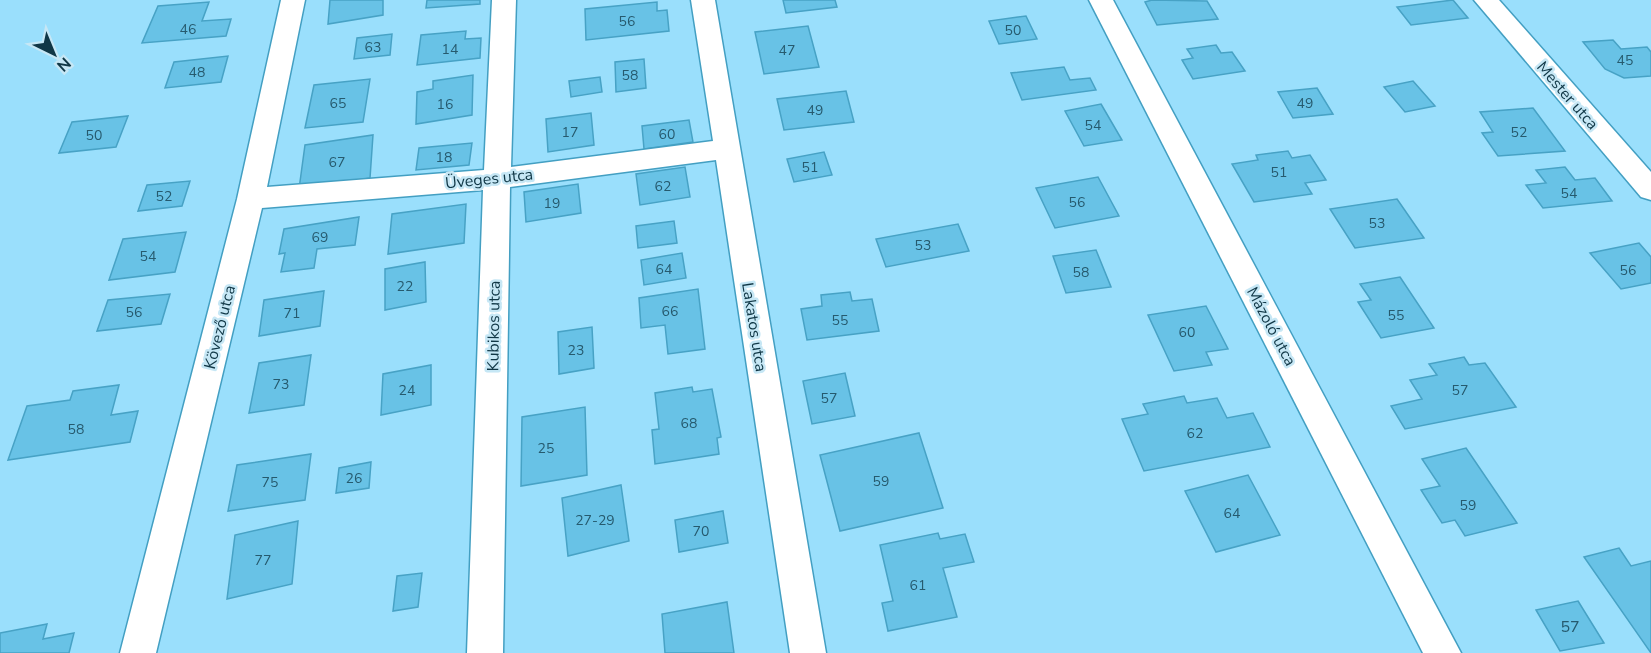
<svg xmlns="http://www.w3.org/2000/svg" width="1651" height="653" viewBox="0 0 1651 653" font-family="'Nunito Sans',sans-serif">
<rect width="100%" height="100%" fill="#9adffc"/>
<g fill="#68c2e6" stroke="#47a2c5" stroke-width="1.5">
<path d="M330 0H383V15L328 24Z"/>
<path d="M427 0H480V4L426 8Z"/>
<path d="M783 0H835L837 7 786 13Z"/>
<path d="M1152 0 1207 1 1218 19 1157 25 1145 2Z"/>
<path d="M1453 0 1468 18 1411 25 1397 7Z"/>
<path d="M209 2 202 21 231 19 226 36 142 43 158 6Z"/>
<path d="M657 2V11L667 10 669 31 586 40 585 9Z"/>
<path d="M1026 16 1037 39 999 44 989 21Z"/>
<path d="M808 26 819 67 764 74 755 32Z"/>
<path d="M466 31 465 39 481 38 480 58 417 65 421 35Z"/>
<path d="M392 34 390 55 354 59 357 38Z"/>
<path d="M1613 40 1621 49 1647 47 1651 52V76L1624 78 1605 69 1583 42Z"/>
<path d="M1216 45 1221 53 1232 52 1245 71 1193 79 1182 60 1193 58 1187 49Z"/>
<path d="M228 56 221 82 165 88 174 62Z"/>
<path d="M644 59 646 88 616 92 615 62Z"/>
<path d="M1064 67 1070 80 1090 78 1096 90 1022 100 1011 73Z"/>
<path d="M473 75 472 115 416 124 417 92 433 89V81Z"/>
<path d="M600 77 602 92 571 97 569 81Z"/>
<path d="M370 79 363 122 305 128 314 85Z"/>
<path d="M1413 81 1435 106 1405 112 1384 87Z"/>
<path d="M1317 88 1333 114 1293 118 1278 92Z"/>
<path d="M846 91 854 122 784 130 777 99Z"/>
<path d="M1101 104 1122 140 1084 146 1065 111Z"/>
<path d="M1533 108 1565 151 1498 156 1482 133 1493 132 1480 112Z"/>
<path d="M591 113 594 145 548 152 546 119Z"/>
<path d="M128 116 116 147 59 153 72 122Z"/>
<path d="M689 120 693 142 644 149 642 126Z"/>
<path d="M373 135 370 178 299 189 305 145Z"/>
<path d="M472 143 469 165 416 170 419 148Z"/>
<path d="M1288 151 1292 158 1310 155 1326 180 1305 183 1312 194 1254 202 1232 164 1258 160 1256 155Z"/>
<path d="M824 152 832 175 794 182 787 159Z"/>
<path d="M685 167 690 197 640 205 636 174Z"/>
<path d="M1565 167 1575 180 1595 178 1612 201 1543 208 1526 185 1546 183 1536 170Z"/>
<path d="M1098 177 1119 216 1055 228 1036 188Z"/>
<path d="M190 181 182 206 138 211 147 185Z"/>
<path d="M578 184 581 213 526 222 524 192Z"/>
<path d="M1397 199 1424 238 1355 248 1330 209Z"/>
<path d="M466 204 464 243 388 254 392 214Z"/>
<path d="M359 217 355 245 317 249 314 268 281 272 285 253 279 254 284 229Z"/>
<path d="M674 221 677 243 638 248 636 226Z"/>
<path d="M958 224 969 251 886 267 876 239Z"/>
<path d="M186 232 175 272 109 280 123 239Z"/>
<path d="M1639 243 1651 257V283L1621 289 1590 253Z"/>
<path d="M1096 250 1111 287 1066 293 1053 256Z"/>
<path d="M682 253 686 278 644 285 641 260Z"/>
<path d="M425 262 426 302 385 310V269Z"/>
<path d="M1400 277 1434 328 1381 338 1358 302 1371 300 1360 284Z"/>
<path d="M698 289 705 349 668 354 665 325 641 328 639 298Z"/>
<path d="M324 291 320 326 259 336 264 300Z"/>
<path d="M850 292 852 301 872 299 879 331 807 340 801 309 822 306 821 295Z"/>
<path d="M170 294 161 324 97 331 108 300Z"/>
<path d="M1206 306 1228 349 1206 352 1212 365 1174 371 1148 315Z"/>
<path d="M592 327 594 368 559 374 558 332Z"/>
<path d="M311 355 304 405 249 413 259 363Z"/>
<path d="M1464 357 1469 365 1485 363 1516 407 1405 429 1391 406 1422 399 1410 380 1437 375 1429 364Z"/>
<path d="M431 365V405L381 415 383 374Z"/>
<path d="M845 373 855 416 812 424 803 381Z"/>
<path d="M119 385 111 415 138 411 130 442 8 460 27 406 70 400 73 391Z"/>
<path d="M692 387 693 392 712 389 721 437 717 438 719 454 655 464 652 430 659 429 655 393Z"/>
<path d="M1184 396 1187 403 1217 398 1227 418 1253 413 1270 447 1144 471 1122 419 1148 414 1143 404Z"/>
<path d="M585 407 587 475 521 486 522 417Z"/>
<path d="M919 433 943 508 840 531 820 455Z"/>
<path d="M1466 448 1517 523 1465 536 1455 520 1442 523 1421 490 1440 486 1422 459Z"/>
<path d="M311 454 305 500 228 511 237 465Z"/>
<path d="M371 462 369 488 336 493 339 468Z"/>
<path d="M1248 475 1280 535 1216 552 1185 491Z"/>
<path d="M621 485 629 541 568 556 562 498Z"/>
<path d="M723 511 728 543 679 552 675 520Z"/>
<path d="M298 521 292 584 227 599 235 535Z"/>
<path d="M938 533 940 539 965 534 974 562 943 568 957 617 888 631 882 603 893 601 880 545Z"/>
<path d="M1619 548 1631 566 1651 561V653L1584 557Z"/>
<path d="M422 573 418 607 393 611 397 576Z"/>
<path d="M1578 601 1604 643 1560 651 1536 610Z"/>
<path d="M727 602 734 653H665L662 614Z"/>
<path d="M47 624 43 639 74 633 69 653H0V633Z"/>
</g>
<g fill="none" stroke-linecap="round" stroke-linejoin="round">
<defs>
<g id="street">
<path d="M281 0H305L267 187 484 170 492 0H516L511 167 713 141 691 0H715L826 653H790L716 160 510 187 503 653H467L483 190 262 208 156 653H120L237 199Z"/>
<path d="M1089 0H1113L1461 653H1423Z"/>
<path d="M1474 0H1499L1651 172V200L1641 197Z"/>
</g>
</defs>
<use href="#street" stroke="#439fc2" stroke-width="3"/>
<use href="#street" fill="#fff" fill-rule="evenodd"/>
</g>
<g text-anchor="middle" stroke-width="5" stroke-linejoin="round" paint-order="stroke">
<g font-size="14" fill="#265a6e">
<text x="627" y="26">56</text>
<text x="188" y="34">46</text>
<text x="1013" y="35">50</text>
<text x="373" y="52">63</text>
<text x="450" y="54">14</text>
<text x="787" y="55">47</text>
<text x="1625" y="65">45</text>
<text x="197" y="77">48</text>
<text x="630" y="80">58</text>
<text x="338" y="108">65</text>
<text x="1305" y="108">49</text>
<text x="445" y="109">16</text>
<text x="815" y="115">49</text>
<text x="1093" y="130">54</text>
<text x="570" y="137">17</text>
<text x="1519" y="137">52</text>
<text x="667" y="139">60</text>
<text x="94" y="140">50</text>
<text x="444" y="162">18</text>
<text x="337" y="167">67</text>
<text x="810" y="172">51</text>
<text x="1279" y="177">51</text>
<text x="663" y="191">62</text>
<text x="1569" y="198">54</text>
<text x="164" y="201">52</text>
<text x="1077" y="207">56</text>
<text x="552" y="208">19</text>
<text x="1377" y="228">53</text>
<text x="320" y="242">69</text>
<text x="923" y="250">53</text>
<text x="148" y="261">54</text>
<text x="664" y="274">64</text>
<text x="1628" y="275">56</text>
<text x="1081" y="277">58</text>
<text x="405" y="291">22</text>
<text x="670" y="316">66</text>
<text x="134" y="317">56</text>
<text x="292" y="318">71</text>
<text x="1396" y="320">55</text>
<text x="840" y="325">55</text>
<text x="1187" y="337">60</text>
<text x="576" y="355">23</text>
<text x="281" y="389">73</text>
<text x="407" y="395">24</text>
<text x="1460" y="395">57</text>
<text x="829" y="403">57</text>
<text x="689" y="428">68</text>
<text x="76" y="434">58</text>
<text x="1195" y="438">62</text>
<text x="546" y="453">25</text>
<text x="354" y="483">26</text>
<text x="881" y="486">59</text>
<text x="270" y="487">75</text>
<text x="1468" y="510">59</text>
<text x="1232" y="518">64</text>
<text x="595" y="525">27-29</text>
<text x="701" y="536">70</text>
<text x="263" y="565">77</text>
<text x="918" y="590">61</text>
</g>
<g font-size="16" fill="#103746" stroke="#c6e7f5">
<text transform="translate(1568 95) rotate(49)" y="6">Mester utca</text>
<text transform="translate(489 178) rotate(-6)" y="6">Üveges utca</text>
<text transform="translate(493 326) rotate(-89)" y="6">Kubikos utca</text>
<text transform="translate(1272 326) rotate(62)" y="6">Mázoló utca</text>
<text transform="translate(219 327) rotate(-76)" y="6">Kövező utca</text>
<text transform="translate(755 327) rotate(81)" y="6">Lakatos utca</text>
</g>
<g font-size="16" fill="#265a6e">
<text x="1570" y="632">57</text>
</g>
</g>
<g transform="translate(54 54) rotate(137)" stroke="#c6e7f5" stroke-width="4.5" paint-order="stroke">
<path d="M0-4.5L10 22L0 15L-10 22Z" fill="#103746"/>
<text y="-9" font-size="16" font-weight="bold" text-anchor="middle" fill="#103746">N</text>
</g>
</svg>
